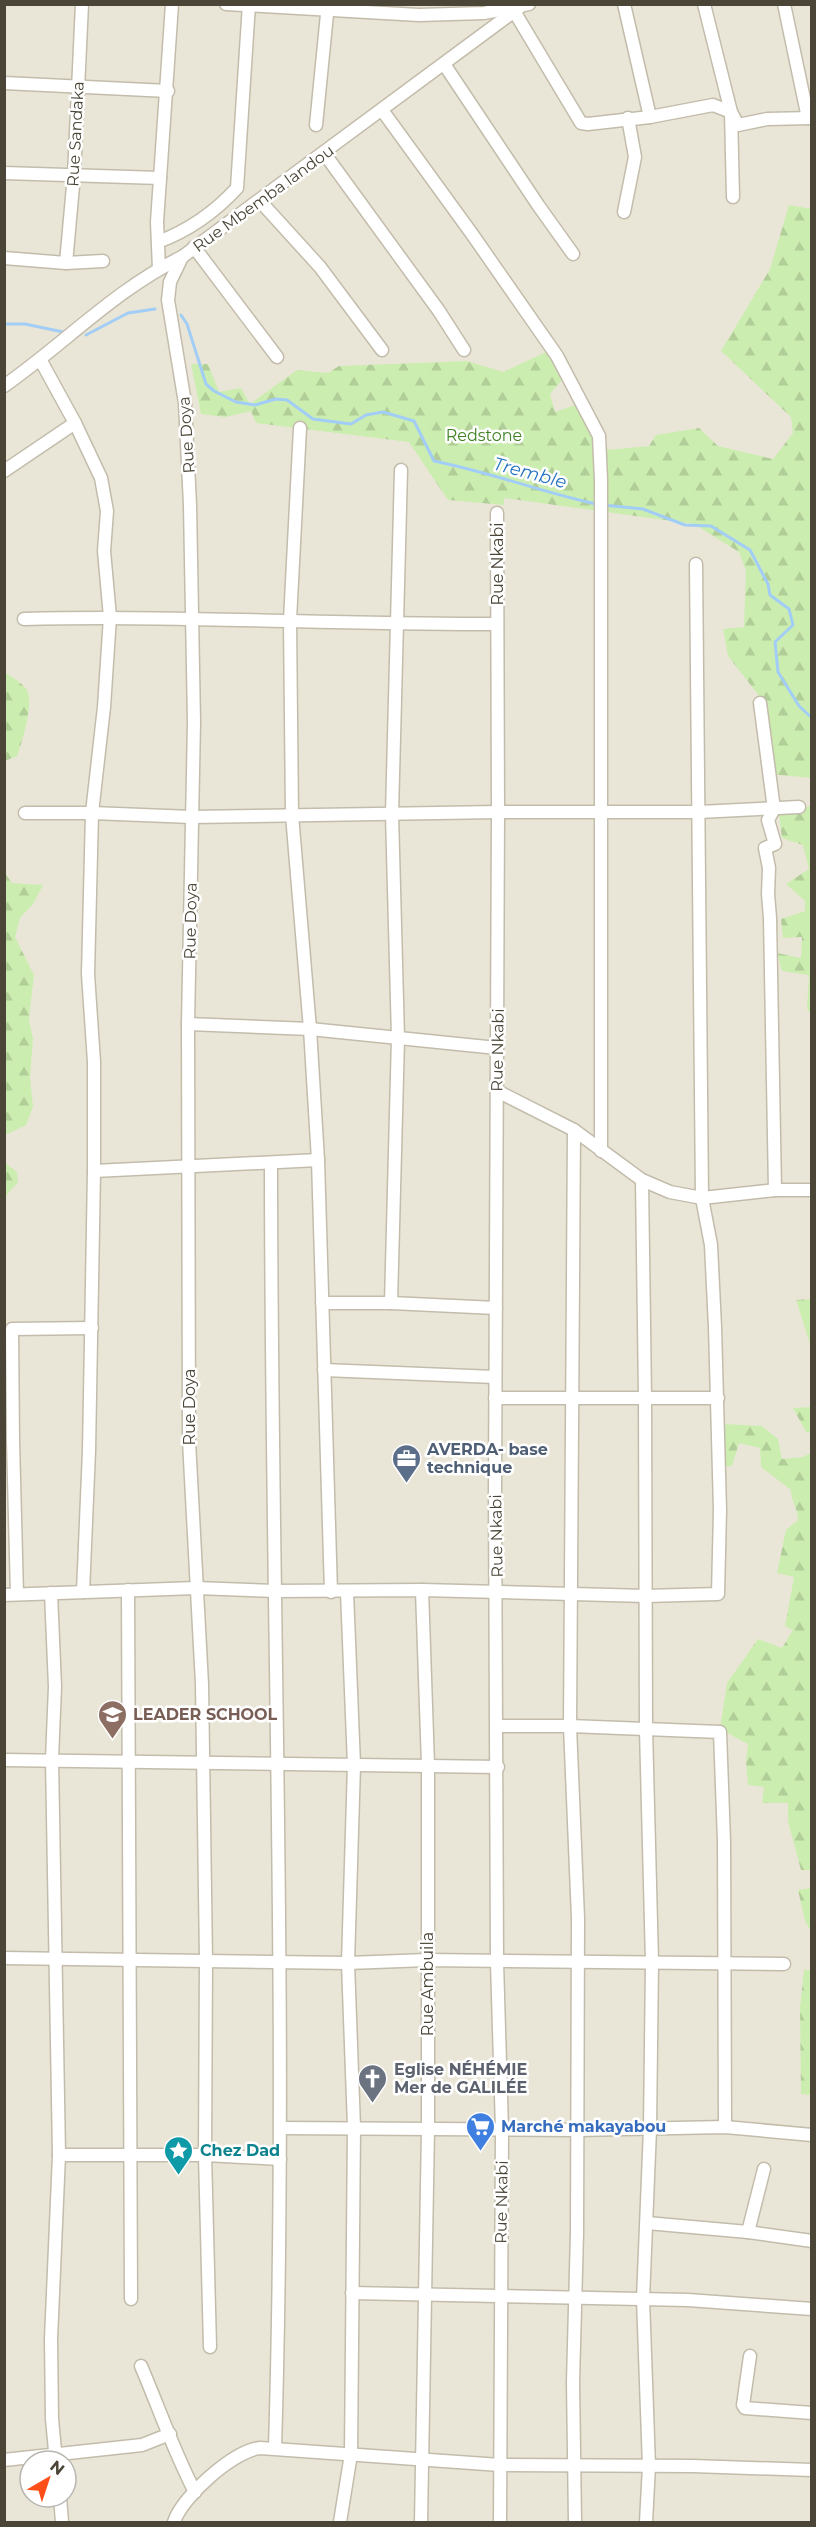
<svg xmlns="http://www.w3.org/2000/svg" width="816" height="2527" viewBox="0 0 816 2527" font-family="Montserrat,sans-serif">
<defs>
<pattern id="forest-firs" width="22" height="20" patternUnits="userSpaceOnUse" patternTransform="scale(1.5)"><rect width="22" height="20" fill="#ccedb0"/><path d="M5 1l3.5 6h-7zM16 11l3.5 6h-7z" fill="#b1cd98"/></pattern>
</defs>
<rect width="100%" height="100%" fill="#f6f3ea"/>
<path fill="#eae6d7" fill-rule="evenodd" d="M5 5H811V2522H5ZM30 2461H66V2497H30Z"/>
<g fill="url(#forest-firs)">
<path d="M789 205 811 209V778L770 774 764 702 728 656 723 629 744 627 746 571 739 552 694 524 504 498V505L448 500 409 442 256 423 251 411 226 417 201 414 191 364H208L219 392 241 388 250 404 297 370 328 373 339 366 467 361 503 372 546 352 563 379 550 394 555 412 581 403 607 450 649 446 656 435 699 428 718 446 773 459 793 433 791 417 721 351 770 269Z"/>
<path d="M5 672C11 677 23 683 27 690 34 704 22 742 17 756L5 761Z"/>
<path d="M811 806V1013L807 1009 809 975 782 971 777 953 801 958 802 937 783 938 781 919 805 911V901L786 884 809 869 803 845 782 838 779 814Z"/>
<path d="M4 872 12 883 43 885 33 904 20 918 15 937 34 975 29 1019 33 1039 30 1078 33 1107 26 1125 5 1135Z"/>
<path d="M4 1162 17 1172 18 1182 6 1196Z"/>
<path d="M811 1299H812L811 1347 796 1300Z"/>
<path d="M811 1407H812L811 1433 806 1432 793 1408Z"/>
<path d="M726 1424 762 1426 778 1439 782 1459 803 1457 811 1453V1870H801L788 1821V1803H762L764 1787 748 1785 746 1761 748 1744 720 1729 727 1683 758 1639 782 1648 793 1630 785 1626 794 1577 777 1573 786 1530 798 1520C798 1508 791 1502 791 1490L761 1467 760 1448 739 1443 732 1466 719 1467 720 1434Z"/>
<path d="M811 1888H812L811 1931 805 1921 798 1890Z"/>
<path d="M804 1970H811V2095L801 2094 800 2007Z"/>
</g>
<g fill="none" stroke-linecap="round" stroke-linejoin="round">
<g stroke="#a2cdf6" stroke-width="3">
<path d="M181 315 187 324 206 384 214 391 236 402 255 405 276 399 287 400 313 419 351 424 366 415 383 412 414 421 434 461C489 472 542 492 596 504"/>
<path d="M4 324H25L68 333"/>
<path d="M86 335 128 313 155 309"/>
<path d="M603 505 643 509 685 525 711 526 750 550 768 584 770 595 789 609 793 625 775 642 778 672 799 706 812 718"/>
</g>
<defs>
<g id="minor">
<path d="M226 4 419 15 484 13 529 4"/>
<path d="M624 4 650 117"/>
<path d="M704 4 731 112 733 197"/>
<path d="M784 4 808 118"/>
<path d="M514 11 581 123 588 124 650 117 713 105 731 112 738 125 767 119 812 118"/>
<path d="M444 64 538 205 573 254"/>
<path d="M4 83 168 91"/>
<path d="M382 110 472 234 557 356 599 436 601 480V1151"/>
<path d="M316 125 328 4"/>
<path d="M324 153 439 311 464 350"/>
<path d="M4 173 160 178"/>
<path d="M260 201 320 267 382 350"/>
<path d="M624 212 635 157 628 118"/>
<path d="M158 242C190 230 214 213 237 188L249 4"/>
<path d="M194 247 277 357"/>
<path d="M182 257 170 282 168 300 185 403 190 505 194 722 188 1024 189 1441 202 1684 206 1960 205 2155 210 2347"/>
<path d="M4 258 66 263 103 261"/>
<path d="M66 263 74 175 82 4"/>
<path d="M159 269 157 222 172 4"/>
<path d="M41 361 75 423 101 478 107 511 104 551 110 617 104 707 92 813 88 974 94 1062V1171L89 1451 83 1592"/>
<path d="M4 386C64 344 116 289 182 257L520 7"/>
<path d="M300 428 290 620 292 815 310 1029 318 1160 331 1592"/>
<path d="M4 471 75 423"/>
<path d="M497 513 498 812 495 1492 497 1962 502 2130 500 2522"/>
<path d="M24 619C182 615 339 625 497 624"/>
<path d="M760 703 774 809 768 820 775 844 765 848 769 868 768 894 770 918 775 1190"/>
<path d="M25 813H92L192 817 498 812H699L799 807"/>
<path d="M188 1024 310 1029 497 1048"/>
<path d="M497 1091 574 1130 642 1180 670 1192 702 1198 775 1190H812"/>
<path d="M574 1130 570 1726 578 1918 577 2233 573 2382 575 2522"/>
<path d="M271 1163C271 1591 288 2020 275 2448"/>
<path d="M94 1171 318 1160"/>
<path d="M642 1180 645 1398 646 1729 652 1962 650 2129 643 2299 649 2466 646 2522"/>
<path d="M322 1303H391L496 1308"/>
<path d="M391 1303 398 1038 392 814 401 470"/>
<path d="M324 1370 495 1377"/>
<path d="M495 1398H718"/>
<path d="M128 1590 131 2299"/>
<path d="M51 1593 55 1687 52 1759 59 2155 51 2339 52 2419 56 2461"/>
<path d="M17 1594 13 1441 12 1329 92 1328"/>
<path d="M4 1595 196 1588 276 1591 422 1590 646 1596 718 1594 720 1510 715 1327 711 1245 702 1198 696 564"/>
<path d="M498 1726H570L720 1732 724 1841 725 2127"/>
<path d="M4 1760 498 1767"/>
<path d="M4 1958 348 1963 427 1960 784 1964"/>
<path d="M280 2128 577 2130 725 2127 812 2135"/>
<path d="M59 2155H205L280 2159"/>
<path d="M647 2223 748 2232 812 2241"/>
<path d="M748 2232 764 2169"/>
<path d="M352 2293 688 2300 812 2309"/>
<path d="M750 2356 743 2405 745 2408 812 2413"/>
<path d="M141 2366C159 2408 174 2452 195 2492"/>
<path d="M4 2460 142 2445 170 2434"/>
<path d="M60 2497 62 2522"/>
<path d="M174 2522C182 2497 233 2451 260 2448L500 2465 693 2466 812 2470"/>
<path d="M340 2522 351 2454 354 2127 348 1963 354 1765 347 1592"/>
<path d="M421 2522 428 2129V1765L422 1590"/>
</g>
</defs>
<use href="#minor" stroke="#c3bcab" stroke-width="15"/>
<use href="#minor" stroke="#fff" stroke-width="12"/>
</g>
<defs>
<symbol id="office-pin" viewBox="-11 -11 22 30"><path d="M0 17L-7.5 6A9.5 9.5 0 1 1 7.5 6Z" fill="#5c6f8a" stroke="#fff"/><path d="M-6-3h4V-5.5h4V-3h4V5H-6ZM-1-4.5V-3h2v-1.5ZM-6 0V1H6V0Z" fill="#fff"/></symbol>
<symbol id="school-pin" viewBox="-11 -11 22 30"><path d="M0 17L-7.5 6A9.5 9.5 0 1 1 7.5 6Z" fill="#8d6e63" stroke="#fff"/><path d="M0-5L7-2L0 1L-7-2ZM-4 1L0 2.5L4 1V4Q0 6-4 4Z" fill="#fff"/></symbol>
<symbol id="church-pin" viewBox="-11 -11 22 30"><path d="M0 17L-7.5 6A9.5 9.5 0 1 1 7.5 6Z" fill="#6b7280" stroke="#fff"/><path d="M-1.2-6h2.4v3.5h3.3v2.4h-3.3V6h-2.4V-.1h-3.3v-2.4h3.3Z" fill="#fff"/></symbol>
<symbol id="supermarket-pin" viewBox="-11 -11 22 30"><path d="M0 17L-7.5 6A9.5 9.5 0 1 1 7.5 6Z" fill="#3f7fe0" stroke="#fff"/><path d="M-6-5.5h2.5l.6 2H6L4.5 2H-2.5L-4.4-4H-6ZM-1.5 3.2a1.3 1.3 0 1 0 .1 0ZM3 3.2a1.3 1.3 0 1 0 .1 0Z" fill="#fff"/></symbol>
<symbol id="sight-pin" viewBox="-11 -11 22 30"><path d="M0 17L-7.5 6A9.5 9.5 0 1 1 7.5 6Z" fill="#0f9aa8" stroke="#fff"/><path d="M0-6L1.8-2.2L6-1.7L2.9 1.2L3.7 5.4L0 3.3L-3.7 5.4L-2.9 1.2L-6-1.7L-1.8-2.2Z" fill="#fff"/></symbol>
</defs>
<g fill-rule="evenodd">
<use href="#office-pin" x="390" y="1442" width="33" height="45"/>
<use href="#school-pin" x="96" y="1698" width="33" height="45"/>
<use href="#church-pin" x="356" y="2062" width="33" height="45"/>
<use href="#supermarket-pin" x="464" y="2110" width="33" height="45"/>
<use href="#sight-pin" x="162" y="2134" width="33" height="45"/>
</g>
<g text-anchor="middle" stroke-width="5" stroke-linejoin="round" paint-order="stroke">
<g font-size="16" fill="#4b4537" stroke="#fff">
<text transform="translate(75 134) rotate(-87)" y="6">Rue Sandaka</text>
<text transform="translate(263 198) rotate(-36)" y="6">Rue Mbemba landou</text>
<text transform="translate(186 435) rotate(-94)" y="6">Rue Doya</text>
<text transform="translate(497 564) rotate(-90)" y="6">Rue Nkabi</text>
<text transform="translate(190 921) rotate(-89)" y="6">Rue Doya</text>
<text transform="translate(497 1050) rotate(-89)" y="6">Rue Nkabi</text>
<text transform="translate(189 1407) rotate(-90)" y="6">Rue Doya</text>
<text transform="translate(496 1536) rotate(-91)" y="6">Rue Nkabi</text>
<text transform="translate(427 1984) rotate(-90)" y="6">Rue Ambuila</text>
<text transform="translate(501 2202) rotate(-89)" y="6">Rue Nkabi</text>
</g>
<g font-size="16" fill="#408324" stroke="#fff">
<text x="484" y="441">Redstone</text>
</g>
<g font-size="16" font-weight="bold" fill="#4e5e75" stroke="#fff" text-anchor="start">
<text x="427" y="1455">AVERDA- base<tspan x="427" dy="18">technique</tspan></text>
</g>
<g font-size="16" font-weight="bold" fill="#785e54" stroke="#fff" text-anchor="start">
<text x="133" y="1720">LEADER SCHOOL</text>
</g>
<g font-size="16" font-weight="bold" fill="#5b616d" stroke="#fff" text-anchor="start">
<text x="394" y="2075">Eglise NÉHÉMIE<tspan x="394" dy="18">Mer de GALILÉE</tspan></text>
</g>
<g font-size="16" font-weight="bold" fill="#366cbe" stroke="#fff" text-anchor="start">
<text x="501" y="2132">Marché makayabou</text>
</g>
<g font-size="16" font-weight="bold" fill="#0d838f" stroke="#fff" text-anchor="start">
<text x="200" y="2156">Chez Dad</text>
</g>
<g font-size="18" font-style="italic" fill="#2673c1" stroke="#fff">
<text transform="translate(530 473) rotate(15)" y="6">Tremble</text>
</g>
</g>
<rect width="816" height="2527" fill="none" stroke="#4b4537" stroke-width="12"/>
<g transform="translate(48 2479) rotate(39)"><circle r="28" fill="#ffffff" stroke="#b7b5af" stroke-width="1.5"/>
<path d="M0-4.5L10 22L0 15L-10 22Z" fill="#ff4e18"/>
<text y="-9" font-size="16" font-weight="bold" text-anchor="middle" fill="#4b4537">N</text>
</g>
</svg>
